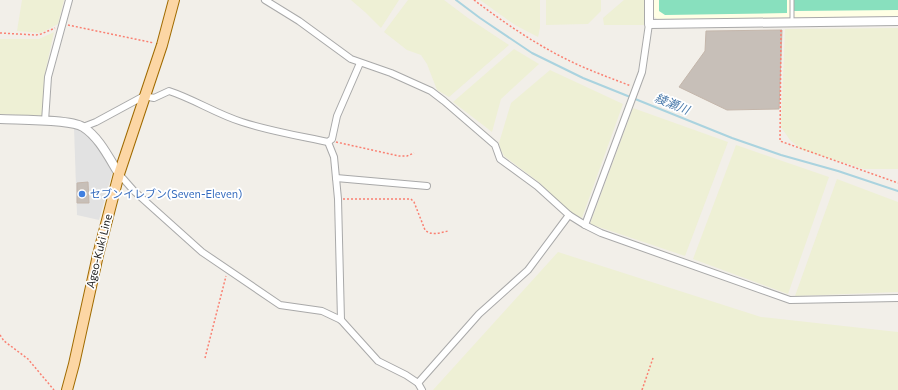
<svg xmlns="http://www.w3.org/2000/svg" width="898" height="390" viewBox="0 0 898 390" font-family="Commissioner,'Noto Sans JP',sans-serif">
<rect width="100%" height="100%" fill="#f2efe9"/>
<path fill="#ffffe5" d="M652 0H898V16L657 19 652 15Z"/>
<g fill="#eef0d5">
<path d="M22 0H64L58 24 41 33 17 31Z"/>
<path d="M351 0H399L381 28 365 12Z"/>
<path d="M408 0H444L468 18 509 45 449 97 437 90 427 64 421 55 407 50 384 32Z"/>
<path d="M480 0H540V28L538 37 515 25Z"/>
<path d="M546 0H601V11L588 24 546 25Z"/>
<path d="M624 0H644V25H604L603 18Z"/>
<path d="M898 28V169H864L802 150 790 140 781 127 785 29Z"/>
<path d="M54 32 44 78 43 116 0 114V39H39Z"/>
<path d="M514 49 539 64 501 99 492 132 453 102Z"/>
<path d="M550 70 623 104 582 218 569 212 540 183 504 156 500 148 499 143 511 103Z"/>
<path d="M633 108 728 142 685 256 590 224Z"/>
<path d="M736 145 829 177 788 294 693 259Z"/>
<path d="M837 179 898 202V292L795 296Z"/>
<path d="M558 252 761 317 898 332V390H433Z"/>
</g>
<g fill="#88e0be">
<path d="M659 0H787V13L665 15 659 11Z"/>
<path d="M794 0H898V10L794 11Z"/>
</g>
<path fill="#e2e2e2" d="M74 128 86 132 113 170 99 220 77 215Z"/>
<g fill="none" stroke-linecap="round" stroke-linejoin="round">
<path stroke="#aad3df" stroke-width="2" d="M456 0 480 18 532 53 583 78 732 138 781 155 838 171 898 191"/>
</g>
<g fill="#c7bfb8" stroke="#c4b6ab">
<path d="M782 30 779 109 727 110 679 87 705 51 706 31Z"/>
<path d="M88 182 89 203H77V183Z"/>
</g>
<g fill="none" stroke-linecap="round" stroke-linejoin="round">
<defs>
<path id="service" d="M792 0V22"/>
<g id="minor">
<path d="M265 0 299 21 351 59 391 73 431 91 444 101 495 145 500 159 537 186 569 215"/>
<path d="M45 121 48 77 69 0"/>
<path d="M83 127 96 122 144 96 154 98 169 91C194 99 216 114 242 122 270 131 300 136 328 142L332 139 337 116 360 63"/>
<path d="M328 142 334 157 338 199 341 320"/>
<path d="M119 174 134 191 202 252 280 305 322 311 341 320 378 361 406 375 418 383 422 390"/>
<path d="M336 178 427 186"/>
<path d="M585 225 642 72 649 24"/>
<path d="M418 383 479 314 528 270 569 215 585 225 601 233 790 300 898 298"/>
</g>
<g id="tertiary">
<path d="M649 0V24L898 21"/>
<path d="M0 119C18 120 70 119 83 127 99 137 109 158 119 174"/>
</g>
<path id="primary" d="M67 390 74 364 98 255 119 174 162 45 174 0"/>
</defs>
<use href="#service" stroke="#a9a9a9" stroke-width="5"/>
<use href="#minor" stroke="#a9a9a9" stroke-width="8"/>
<use href="#tertiary" stroke="#a9a9a9" stroke-width="10"/>
<use href="#primary" stroke="#a06b00" stroke-width="12"/>
<g stroke="#fa8072" stroke-width="1.5" stroke-dasharray="2 2" stroke-linecap="butt">
<path d="M474 0C502 21 532 42 564 58 585 69 608 77 631 86"/>
<path d="M68 25 154 43"/>
<path d="M781 30 780 141 898 183"/>
<path d="M0 33 36 35 41 34 55 28"/>
<path d="M336 142 399 156H407L414 153"/>
<path d="M343 199H411L414 202 425 230C431 236 440 233 448 231"/>
<path d="M0 335 4 341 28 359 54 390"/>
<path d="M205 358 226 276"/>
<path d="M642 390 653 358"/>
</g>
<use href="#service" stroke="#fff" stroke-width="3"/>
<use href="#minor" stroke="#fff" stroke-width="6"/>
<use href="#tertiary" stroke="#fff" stroke-width="8"/>
<use href="#primary" stroke="#fcd6a4" stroke-width="10"/>
</g>
<circle fill="#3f7fe0" stroke="#fff" stroke-width="1.5" cx="82" cy="194" r="4"/>
<g text-anchor="middle" stroke-width="3.5" stroke-linejoin="round" paint-order="stroke">
<g font-size="11" fill="#366cbe" stroke="#fff" text-anchor="start">
<text x="90" y="198">セブンイレブン(Seven-Eleven)</text>
</g>
<g font-size="11" fill="#222" stroke="#fff">
<text transform="translate(99 251) rotate(-76)" y="4">Ageo-Kuki Line</text>
</g>
<g font-size="12" font-style="italic" fill="#4a7aab" stroke="#fff">
<text transform="translate(672 104) rotate(22)" y="4">綾瀬川</text>
</g>
</g>
</svg>
